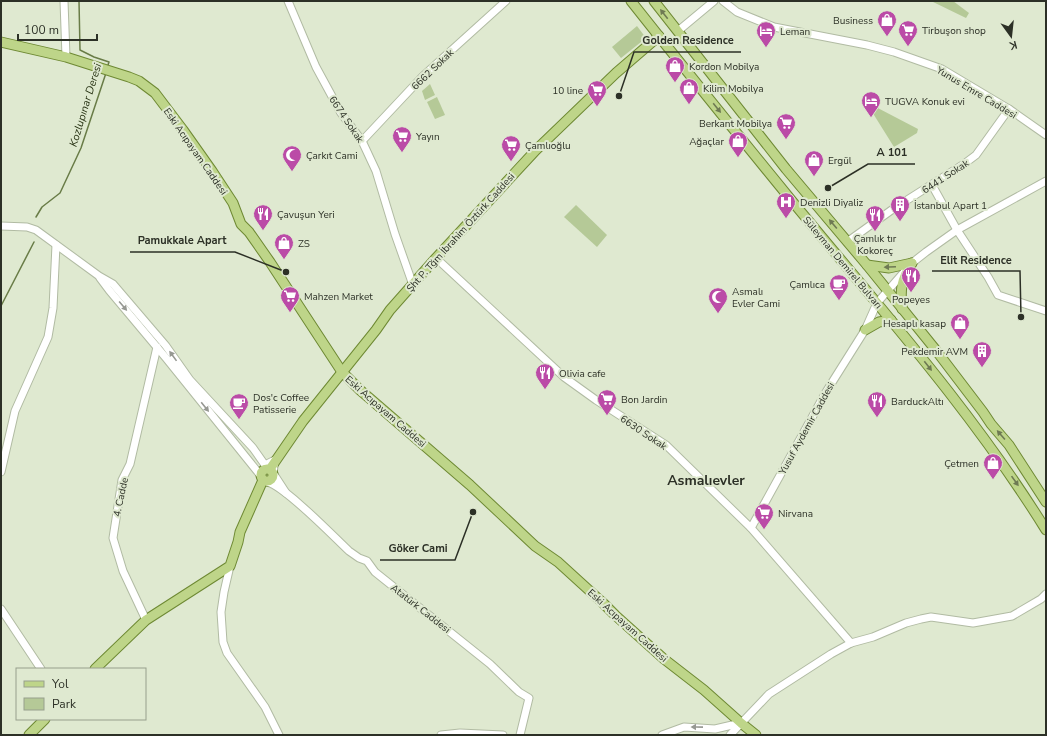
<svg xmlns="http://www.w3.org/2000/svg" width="1047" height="736" viewBox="0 0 1047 736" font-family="'Nunito Sans',sans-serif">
<rect width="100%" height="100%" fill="#dfe9d0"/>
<g fill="#b5c997">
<path d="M931 1H953L969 13 966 18Z"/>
<path d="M637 26 646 38 621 58 612 47Z"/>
<path d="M430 84 435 95 425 100 422 91Z"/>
<path d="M437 97 445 115 435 119 427 102Z"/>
<path d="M872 105 918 129 917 133 894 147 869 107Z"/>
<path d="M576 205 607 235 597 247 564 217Z"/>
</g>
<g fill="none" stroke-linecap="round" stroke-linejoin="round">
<g stroke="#697c47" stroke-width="1.5">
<path d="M79 1 80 50 94 57 109 62 107 68"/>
<path d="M36 217 42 207 60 193 81 148 106 73"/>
<path d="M1 306 34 242"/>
</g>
<defs>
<g id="minor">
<path d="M64 1 66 57"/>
<path d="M288 1 316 67 341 113 362 141 376 171 395 234 413 285"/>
<path d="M723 1 737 12 774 27 867 45 894 52 942 69 1009 109 1046 135"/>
<path d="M678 31 714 1"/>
<path d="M362 141 423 76 506 1"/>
<path d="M932 185 957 230 988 277 998 295 1046 311"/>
<path d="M1 226 27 227 36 230 99 276 113 284 166 346 190 380 253 448 265 465 275 460 273 473 286 493"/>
<path d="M847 242 893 209 964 164 976 155 1009 109"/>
<path d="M436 258 564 377 596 400 666 445 751 528 851 643"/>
<path d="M100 278 109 290 166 358 261 476"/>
<path d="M1 472 15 411 48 337 53 308 56 245"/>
<path d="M267 482C284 485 334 537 349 551L359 558 367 561 375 572 490 664 519 692 529 698 520 735"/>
<path d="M751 528 826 392 865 330 877 303 912 263 926 252 957 230 1046 181"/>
<path d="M230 566 224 592 221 612 223 642 227 653 265 707 279 735"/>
<path d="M1 609 41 669"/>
<path d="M146 620 123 571 113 538 122 480 130 464 157 347"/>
<path d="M441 735 460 733 503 735"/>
<path d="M662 735 684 727 715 729 741 723"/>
<path d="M730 735 769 694 831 654 851 643 873 637 906 623 921 619 931 617 973 623 1012 616 1041 599 1046 594"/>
</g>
<g id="major">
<path d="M631 1C684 68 738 135 792 201 880 308 973 412 1046 530"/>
<path d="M654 1 786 169 867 265 935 349 983 412 991 424 1009 445 1046 502"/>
<path d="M1 42 66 57 129 77 139 81 155 93 183 130 212 171 233 203 241 224 249 232 270 262 342 372 360 390 470 485 535 546 558 562 603 603 615 615 664 659 704 690 741 723 756 735"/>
<path d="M867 265 889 268 912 263"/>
<path d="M902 309C900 289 901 280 912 263"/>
<path d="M865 330 879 322 891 320"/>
<circle cx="267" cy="475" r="6"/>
<path d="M270 469 303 421 376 330 390 310 436 258 536 150 616 73 659 36"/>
<path d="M95 669 146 620 230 566 238 542 240 532 263 480"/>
<path d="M29 735 45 719"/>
</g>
</defs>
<use href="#minor" stroke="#b1bba3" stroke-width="9"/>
<use href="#major" stroke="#6e8933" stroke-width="11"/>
<use href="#minor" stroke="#fff" stroke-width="7"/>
<use href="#major" stroke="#bed589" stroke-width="9"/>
</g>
<defs><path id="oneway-solid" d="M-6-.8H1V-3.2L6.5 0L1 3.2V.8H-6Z"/></defs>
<g fill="#6e7a53">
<use href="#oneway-solid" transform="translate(664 14) rotate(-128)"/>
<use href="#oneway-solid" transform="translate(717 108) rotate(51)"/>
<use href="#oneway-solid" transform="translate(833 224) rotate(-130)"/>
<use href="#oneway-solid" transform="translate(890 267) rotate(178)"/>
<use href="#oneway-solid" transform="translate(928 366) rotate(52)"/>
<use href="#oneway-solid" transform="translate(1001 435) rotate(-131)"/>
<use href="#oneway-solid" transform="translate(1015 481) rotate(55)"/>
</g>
<g fill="#969892">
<use href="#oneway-solid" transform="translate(123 306) rotate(50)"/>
<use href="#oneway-solid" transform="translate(173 356) rotate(-126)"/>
<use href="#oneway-solid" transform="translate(205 407) rotate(51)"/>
<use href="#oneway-solid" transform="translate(697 727) rotate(-179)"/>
</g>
<defs>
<symbol id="shop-pin" viewBox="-11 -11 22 30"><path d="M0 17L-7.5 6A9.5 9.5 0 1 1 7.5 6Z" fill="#bb4ba7" stroke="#dfe9d0"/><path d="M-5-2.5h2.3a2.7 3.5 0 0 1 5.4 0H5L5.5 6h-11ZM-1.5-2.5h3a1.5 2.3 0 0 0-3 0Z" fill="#fff"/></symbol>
<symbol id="supermarket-pin" viewBox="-11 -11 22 30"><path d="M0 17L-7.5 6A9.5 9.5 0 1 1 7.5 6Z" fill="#bb4ba7" stroke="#dfe9d0"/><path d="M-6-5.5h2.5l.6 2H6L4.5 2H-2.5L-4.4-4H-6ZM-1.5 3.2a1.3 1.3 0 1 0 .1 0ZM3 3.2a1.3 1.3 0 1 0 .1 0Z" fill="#fff"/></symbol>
<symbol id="hotel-pin" viewBox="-11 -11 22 30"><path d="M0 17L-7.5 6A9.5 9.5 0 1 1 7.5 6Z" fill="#bb4ba7" stroke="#dfe9d0"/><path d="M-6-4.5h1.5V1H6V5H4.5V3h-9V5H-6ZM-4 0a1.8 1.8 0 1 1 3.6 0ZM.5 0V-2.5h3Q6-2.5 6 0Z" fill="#fff"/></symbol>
<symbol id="mosque-pin" viewBox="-11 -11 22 30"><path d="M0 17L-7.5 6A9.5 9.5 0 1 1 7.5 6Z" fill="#bb4ba7" stroke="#dfe9d0"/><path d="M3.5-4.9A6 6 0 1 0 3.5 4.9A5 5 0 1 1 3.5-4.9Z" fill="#fff"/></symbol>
<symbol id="hospital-pin" viewBox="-11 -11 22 30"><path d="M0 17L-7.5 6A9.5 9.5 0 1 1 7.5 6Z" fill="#bb4ba7" stroke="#dfe9d0"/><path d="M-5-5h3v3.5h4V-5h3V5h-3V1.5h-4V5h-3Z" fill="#fff"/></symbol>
<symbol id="building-pin" viewBox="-11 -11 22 30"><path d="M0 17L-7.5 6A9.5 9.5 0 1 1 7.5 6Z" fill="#bb4ba7" stroke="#dfe9d0"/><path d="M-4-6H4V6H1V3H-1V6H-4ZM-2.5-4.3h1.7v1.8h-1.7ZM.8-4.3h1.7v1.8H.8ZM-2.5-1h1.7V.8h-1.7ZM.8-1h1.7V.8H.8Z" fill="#fff"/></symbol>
<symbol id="restaurant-pin" viewBox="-11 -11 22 30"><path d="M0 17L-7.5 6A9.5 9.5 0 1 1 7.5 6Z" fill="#bb4ba7" stroke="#dfe9d0"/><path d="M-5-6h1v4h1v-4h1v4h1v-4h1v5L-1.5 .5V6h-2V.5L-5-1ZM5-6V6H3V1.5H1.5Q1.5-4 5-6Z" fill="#fff"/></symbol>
<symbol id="cafe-pin" viewBox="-11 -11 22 30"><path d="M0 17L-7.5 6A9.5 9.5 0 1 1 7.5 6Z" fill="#bb4ba7" stroke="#dfe9d0"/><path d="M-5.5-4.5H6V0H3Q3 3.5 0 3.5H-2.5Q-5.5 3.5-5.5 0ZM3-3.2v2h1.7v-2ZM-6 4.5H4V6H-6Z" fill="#fff"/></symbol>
</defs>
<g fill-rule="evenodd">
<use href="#shop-pin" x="876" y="9" width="22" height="30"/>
<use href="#supermarket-pin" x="897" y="19" width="22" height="30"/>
<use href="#hotel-pin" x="755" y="20" width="22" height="30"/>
<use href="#shop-pin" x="664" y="55" width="22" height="30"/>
<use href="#shop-pin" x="678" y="77" width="22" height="30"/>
<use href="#supermarket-pin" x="586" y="79" width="22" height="30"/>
<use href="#hotel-pin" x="860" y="90" width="22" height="30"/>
<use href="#supermarket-pin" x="775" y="112" width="22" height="30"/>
<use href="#supermarket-pin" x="391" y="125" width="22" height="30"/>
<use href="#shop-pin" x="727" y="130" width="22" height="30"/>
<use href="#supermarket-pin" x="500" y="134" width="22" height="30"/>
<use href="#mosque-pin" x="281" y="144" width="22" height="30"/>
<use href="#shop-pin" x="803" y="149" width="22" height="30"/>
<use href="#hospital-pin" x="775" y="191" width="22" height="30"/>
<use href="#building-pin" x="889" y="194" width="22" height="30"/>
<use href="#restaurant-pin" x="252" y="203" width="22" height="30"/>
<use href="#restaurant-pin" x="864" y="204" width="22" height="30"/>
<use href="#shop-pin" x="273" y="232" width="22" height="30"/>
<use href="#restaurant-pin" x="900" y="265" width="22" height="30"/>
<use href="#cafe-pin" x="828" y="273" width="22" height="30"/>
<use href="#supermarket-pin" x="279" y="285" width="22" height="30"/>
<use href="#mosque-pin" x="707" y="286" width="22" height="30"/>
<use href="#shop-pin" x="949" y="312" width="22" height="30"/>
<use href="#building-pin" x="971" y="340" width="22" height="30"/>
<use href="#restaurant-pin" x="534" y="362" width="22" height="30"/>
<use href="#supermarket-pin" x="596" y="388" width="22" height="30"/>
<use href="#restaurant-pin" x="866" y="390" width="22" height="30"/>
<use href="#cafe-pin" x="228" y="392" width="22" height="30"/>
<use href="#shop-pin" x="982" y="452" width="22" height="30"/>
<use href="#supermarket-pin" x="753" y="502" width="22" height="30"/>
</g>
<g text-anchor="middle" stroke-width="4" stroke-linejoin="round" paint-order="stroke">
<g font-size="10" fill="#2c3026" stroke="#dfe9d0" text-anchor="start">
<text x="873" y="24" text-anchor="end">Business</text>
<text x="922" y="34">Tirbuşon shop</text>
<text x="780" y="35">Leman</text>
<text x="689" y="70">Kordon Mobilya</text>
<text x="703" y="92">Kilim Mobilya</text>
<text x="583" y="94" text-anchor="end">10 line</text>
<text x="885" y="105">TUGVA Konuk evi</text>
<text x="772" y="127" text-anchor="end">Berkant Mobilya</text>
<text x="416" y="140">Yayın</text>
<text x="724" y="145" text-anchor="end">Ağaçlar</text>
<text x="525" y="149">Çamlıoğlu</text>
<text x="306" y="159">Çarkıt Cami</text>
<text x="828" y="164">Ergül</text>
<text x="800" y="206">Denizli Diyaliz</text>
<text x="914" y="209">İstanbul Apart 1</text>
<text x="277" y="218">Çavuşun Yeri</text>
<text x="875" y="242" text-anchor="middle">Çamlık tır<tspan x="875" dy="12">Kokoreç</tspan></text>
<text x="298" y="247">ZS</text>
<text x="825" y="288" text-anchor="end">Çamlıca</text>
<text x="732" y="295">Asmalı<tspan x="732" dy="12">Evler Cami</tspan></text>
<text x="304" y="300">Mahzen Market</text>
<text x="911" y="303" text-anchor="middle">Popeyes</text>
<text x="946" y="327" text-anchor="end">Hesaplı kasap</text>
<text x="968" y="355" text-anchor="end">Pekdemir AVM</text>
<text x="559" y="377">Olivia cafe</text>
<text x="253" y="401">Dos'c Coffee<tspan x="253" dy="12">Patisserie</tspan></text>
<text x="621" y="403">Bon Jardin</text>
<text x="891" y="405">BarduckAltı</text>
<text x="979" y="467" text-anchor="end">Çetmen</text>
<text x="778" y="517">Nirvana</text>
</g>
<g font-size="10" fill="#2c3026" stroke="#dfe9d0">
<text transform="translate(432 69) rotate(-44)" y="4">6662 Sokak</text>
<text transform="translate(977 92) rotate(31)" y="4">Yunus Emre Caddesi</text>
<text transform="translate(347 119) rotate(56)" y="4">6674 Sokak</text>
<text transform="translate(196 151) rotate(55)" y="4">Eski Acıpayam Caddesi</text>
<text transform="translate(945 176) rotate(-33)" y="4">6441 Sokak</text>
<text transform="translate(460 232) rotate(-48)" y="4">Şht P. Tğm İbrahim Öztürk Caddesi</text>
<text transform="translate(843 262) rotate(50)" y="4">Süleyman Demirel Bulvarı</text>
<text transform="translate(386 411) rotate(41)" y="4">Eski Acıpayam Caddesi</text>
<text transform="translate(806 428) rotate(-61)" y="4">Yusuf Aydemir Caddesi</text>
<text transform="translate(644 432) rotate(34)" y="4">6630 Sokak</text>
<text transform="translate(120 497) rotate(-78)" y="4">4. Cadde</text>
<text transform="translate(421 608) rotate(38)" y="4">Atatürk Caddesi</text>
<text transform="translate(628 625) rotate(42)" y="4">Eski Acıpayam Caddesi</text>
</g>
<g font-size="11" font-style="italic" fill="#253011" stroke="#dfe9d0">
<text transform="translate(85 105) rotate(-73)" y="4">Kozlupınar Deresi</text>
</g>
<g font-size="14" font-weight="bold" fill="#2c3026" stroke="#dfe9d0">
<text x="706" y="485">Asmalıevler</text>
</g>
</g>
<path fill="none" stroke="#2c3026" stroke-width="1.5" d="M619 96L634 52H741M828 188L868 164H915M286 272L235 252H130M1021 317L1020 271H932M473 512L455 560H380"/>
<g fill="#2c3026" stroke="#dfe9d0" stroke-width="1.5">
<circle cx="619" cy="96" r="4"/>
<circle cx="828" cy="188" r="4"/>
<circle cx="286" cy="272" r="4"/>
<circle cx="1021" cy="317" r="4"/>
<circle cx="473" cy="512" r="4"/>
</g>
<g font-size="11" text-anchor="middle" font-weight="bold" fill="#2c3026" stroke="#dfe9d0" stroke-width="4" stroke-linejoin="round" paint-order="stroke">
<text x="688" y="44">Golden Residence</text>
<text x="892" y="156">A 101</text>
<text x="182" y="244">Pamukkale Apart</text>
<text x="976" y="264">Elit Residence</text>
<text x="418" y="552">Göker Cami</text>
</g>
<rect width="1047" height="736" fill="none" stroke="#2c3026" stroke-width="4"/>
<rect x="16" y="668" width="130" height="52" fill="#dfe9d0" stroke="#979f8c"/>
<rect x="24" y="681" width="20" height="6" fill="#bed589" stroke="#979f8c"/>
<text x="52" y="688" font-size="12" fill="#2c3026">Yol</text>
<rect x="24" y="698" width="20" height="12" fill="#b5c997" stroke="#979f8c"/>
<text x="52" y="708" font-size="12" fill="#2c3026">Park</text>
<g transform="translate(1011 36) rotate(165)" stroke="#dfe9d0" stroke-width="3" paint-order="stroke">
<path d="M0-3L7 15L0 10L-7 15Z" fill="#2c3026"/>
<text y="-6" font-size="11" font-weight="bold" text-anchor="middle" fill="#2c3026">K</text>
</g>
<path d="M18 34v6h79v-6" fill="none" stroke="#2c3026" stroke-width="2"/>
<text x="24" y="34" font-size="12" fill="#2c3026" stroke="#dfe9d0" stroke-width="3" paint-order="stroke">100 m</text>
</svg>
